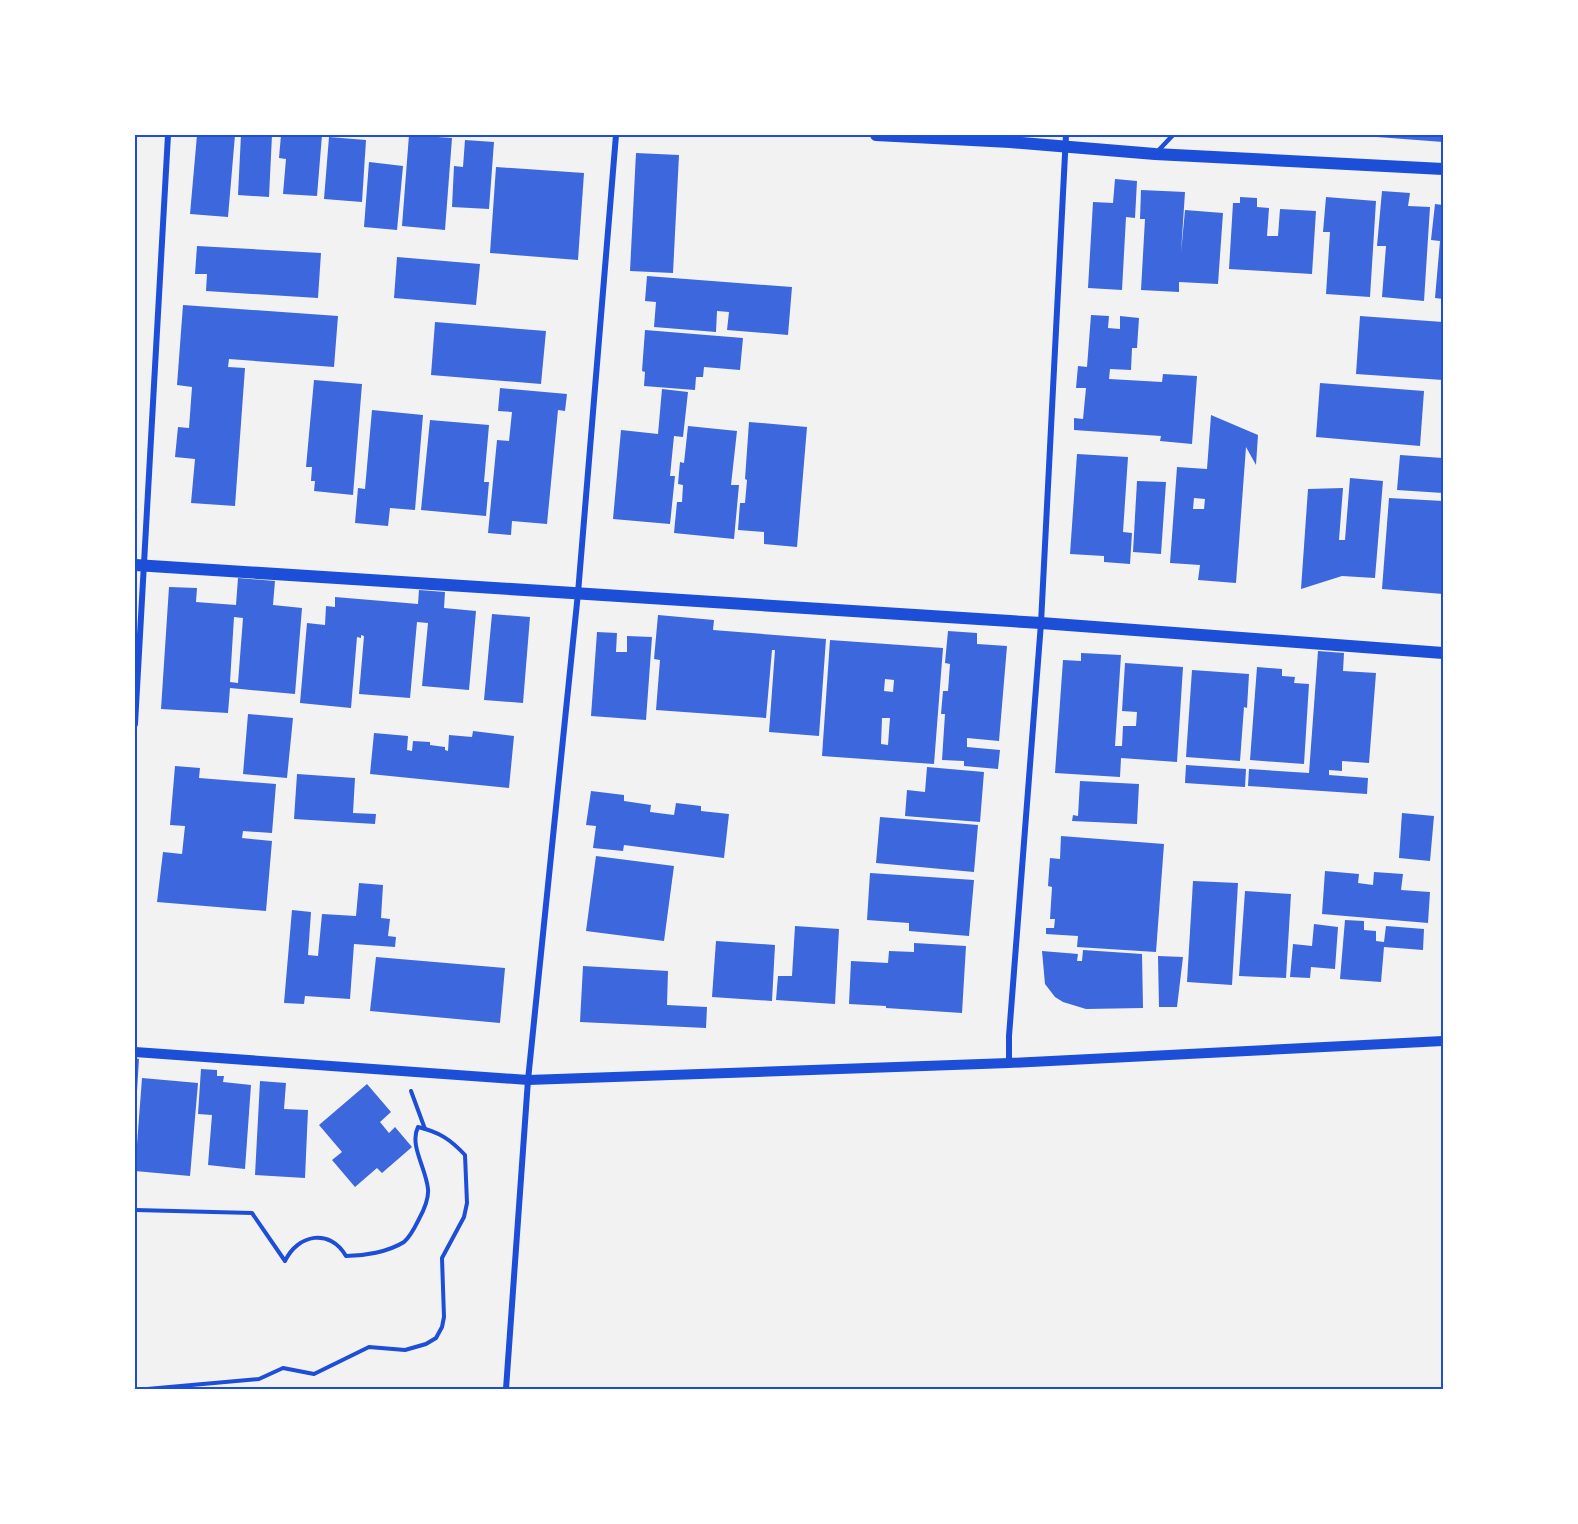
<svg xmlns="http://www.w3.org/2000/svg" width="1578" height="1524" viewBox="0 0 1578 1524" font-family="'Source Serif 4',serif">
<rect width="100%" height="100%" fill="#f2f2f2"/>
<g fill="#3d67dc" fill-rule="evenodd">
<path d="M197 135H235L228 217 190 214Z"/>
<path d="M241 135H272L269 197 238 195Z"/>
<path d="M281 135H322L317 196 283 194 286 159 279 158Z"/>
<path d="M409 135 452 138 445 230 402 226Z"/>
<path d="M1377 135H1443V142L1377 137Z"/>
<path d="M329 137 366 140 362 202 324 199Z"/>
<path d="M465 140 494 142 489 209 452 207 454 166 463 167Z"/>
<path d="M636 153 679 155 673 273 630 271Z"/>
<path d="M369 162 403 166 397 230 364 227Z"/>
<path d="M496 167 584 173 578 260 490 253Z"/>
<path d="M1115 179 1137 181 1135 218 1126 217 1122 290 1088 288 1093 202 1113 203Z"/>
<path d="M1141 190 1185 192 1181 253 1185 210 1223 213 1218 284 1179 282V292L1141 290 1145 219H1140Z"/>
<path d="M1382 191 1410 193 1408 206 1430 207 1424 301 1382 297 1386 246H1377Z"/>
<path d="M1240 197 1257 198V207L1269 208 1267 236H1278L1280 209 1316 211 1312 274 1229 269 1233 203H1240Z"/>
<path d="M1326 197 1376 201 1370 297 1326 294 1330 232H1323Z"/>
<path d="M1435 204 1443 205V299L1435 298 1440 241 1431 240Z"/>
<path d="M197 246 321 253 318 298 206 291 207 274H195Z"/>
<path d="M397 257 480 264 476 305 394 298Z"/>
<path d="M647 276 792 287 788 335 727 330 729 312 717 311 716 332 654 327 656 302 645 301Z"/>
<path d="M183 305 338 316 334 367 229 359 228 367 245 368 235 506 191 503 195 459 175 457 178 427 189 428 192 387 177 385Z"/>
<path d="M1091 315 1109 316 1108 328 1120 329V316L1139 318 1137 348H1132L1131 370 1110 369 1109 379 1162 382 1163 374 1197 376 1192 444 1160 441 1161 436 1074 430V418L1083 419 1086 388H1076L1078 366 1087 367Z"/>
<path d="M1360 316 1443 322V380L1356 374Z"/>
<path d="M435 322 546 331 541 384 431 375Z"/>
<path d="M645 330 743 338 740 370 704 367 703 377H696L695 390 644 386 645 372 642 371Z"/>
<path d="M314 380 362 384 353 495 314 491 315 481H311L312 467H306Z"/>
<path d="M1320 383 1424 391 1420 446 1316 437Z"/>
<path d="M500 388 567 394 565 411 558 410 547 524 512 521 511 535 488 533 497 440 509 441 512 412 498 411Z"/>
<path d="M662 389 688 392 683 437 674 436 670 476H675L670 524 613 519 621 430 658 434Z"/>
<path d="M372 410 423 415 415 510 390 508 388 526 355 523 358 488 365 489Z"/>
<path d="M1211 415 1258 435 1256 465 1246 447 1236 583 1198 580 1200 565 1170 563 1177 467 1207 469ZM1194 498 1205 499 1204 509H1193Z"/>
<path d="M430 420 489 425 484 482H489L486 516 421 510Z"/>
<path d="M749 422 807 427 797 547 764 544V532L738 530 740 503H745L747 480 745 479Z"/>
<path d="M688 426 737 431 731 485H739L734 539 674 533 677 502H682L683 485 678 484 680 462 684 463Z"/>
<path d="M1077 454 1128 457 1123 532 1132 533 1130 564 1104 562V556L1070 554Z"/>
<path d="M1400 455 1443 458V493L1397 490Z"/>
<path d="M1350 478 1383 481 1375 578 1342 576 1301 589 1308 489 1343 488 1339 540H1345Z"/>
<path d="M1137 481 1166 482 1161 554 1133 552Z"/>
<path d="M1389 498 1443 501V594L1382 589Z"/>
<path d="M238 578 275 581 273 605 302 608 295 694 230 688 228 713 161 709 169 587 197 588 196 602 236 605ZM234 617 243 618 238 683 230 682Z"/>
<path d="M419 590 445 592 444 608 476 611 469 690 422 686 428 623 417 622 410 698 359 694 364 636 361 635V638L357 637 351 708 300 703 307 623 325 625 326 606 335 607V597L418 604Z"/>
<path d="M492 614 530 617 523 703 484 700Z"/>
<path d="M658 615 714 620 713 630 826 639 819 736 769 732 775 650H772L766 718 656 710 660 660 654 659Z"/>
<path d="M948 631 977 633V644L1007 646 999 741 967 738V747L1000 750 998 769 964 766V761L942 760 945 714H941L943 691H948L950 664 945 663Z"/>
<path d="M597 632 617 633 616 652H627V636L652 637 646 720 591 716Z"/>
<path d="M830 640 943 648 934 764 822 756ZM885 679 894 680 893 692 884 691ZM882 718H890L888 745 881 744Z"/>
<path d="M1318 651 1344 653 1343 671 1376 673 1369 763 1342 761V771L1329 770V775L1368 778 1367 794 1248 786 1249 769 1309 773Z"/>
<path d="M1081 653 1121 655 1115 746H1122L1123 726H1136L1137 712 1122 711 1125 663 1183 667 1177 762 1121 758 1120 777 1055 773 1063 660 1081 661Z"/>
<path d="M1257 667 1282 669V676L1295 677 1294 683 1309 684 1304 764 1250 760Z"/>
<path d="M1192 670 1249 674 1247 708 1244 707 1240 761 1186 757Z"/>
<path d="M248 714 293 718 287 778 243 774Z"/>
<path d="M473 731 514 736 509 788 370 774 374 733 408 736 407 750 412 751 413 741 430 742V745L445 747V750L448 751 449 735 472 737Z"/>
<path d="M1186 765 1246 769 1245 787 1185 783Z"/>
<path d="M175 766 200 768 199 778 276 784 272 833 243 831 242 838 272 841 266 911 157 902 163 852 182 854 185 826 170 825Z"/>
<path d="M927 767 984 772 980 822 905 816 907 790 925 792Z"/>
<path d="M297 774 355 778 353 813 376 814 375 824 294 819Z"/>
<path d="M1080 781 1139 784 1137 824 1072 821 1073 815 1078 816Z"/>
<path d="M591 791 624 795V801L651 805 650 812 674 815 676 803 701 806V811L729 814 724 858 624 845 623 851 593 848 596 826 586 825Z"/>
<path d="M1402 813 1434 816 1430 861 1399 858Z"/>
<path d="M880 817 978 825 974 872 876 863Z"/>
<path d="M1061 836 1164 844 1156 952 1077 947 1078 936 1046 934V928H1054L1055 919H1050L1052 887 1048 886 1050 858 1060 859Z"/>
<path d="M596 856 674 866 664 941 586 931Z"/>
<path d="M1325 871 1359 874 1358 883 1373 885 1374 872 1403 874 1401 890 1430 892 1428 923 1322 914Z"/>
<path d="M870 873 974 880 969 936 909 931V923L867 920Z"/>
<path d="M1193 881 1238 883 1232 985 1187 982Z"/>
<path d="M359 883 383 885 381 918 390 919 388 936 396 937 395 947 354 944 350 999 305 996 304 1004 284 1003 292 910 311 912 308 955 318 956 322 914 356 916Z"/>
<path d="M1245 891 1291 894 1286 978 1239 976Z"/>
<path d="M1345 920 1364 921V930L1376 931V941L1384 942 1386 926 1424 929 1423 950 1384 947 1381 982 1340 979Z"/>
<path d="M1314 924 1338 927 1335 969 1311 967 1310 978 1290 977 1293 944 1312 946Z"/>
<path d="M795 926 839 929 835 1004 776 1000 778 976H792Z"/>
<path d="M716 941 775 945 772 1001 712 997Z"/>
<path d="M914 943 966 946 962 1013 886 1008V1006L849 1004 851 961 888 963 889 951 914 952Z"/>
<path d="M1083 950 1142 954 1143 1008 1086 1009 1063 1002 1055 997 1045 984 1042 951 1078 954 1077 961H1082Z"/>
<path d="M1158 956 1183 957 1177 1007H1159Z"/>
<path d="M376 957 505 968 500 1023 370 1011Z"/>
<path d="M583 966 668 971 667 1005 707 1007 706 1028 580 1022Z"/>
<path d="M135 1058 139 1059 137 1091H135Z"/>
<path d="M201 1069 217 1070V1076H224L223 1082 251 1085 245 1169 208 1165 212 1115 198 1114Z"/>
<path d="M142 1078 198 1083 190 1176 135 1171Z"/>
<path d="M260 1081 286 1083 284 1109 308 1110 305 1178 255 1175Z"/>
<path d="M367 1084 391 1112 380 1122 389 1133 395 1127 412 1147 382 1173 377 1168 355 1187 332 1160 342 1152 319 1125Z"/>
</g>
<g fill="none" stroke-linecap="round" stroke-linejoin="round">
<g stroke="#1d4ed8" stroke-width="4">
<path d="M411 1091 425 1129"/>
<path d="M135 1210 252 1213 285 1261C298 1234 330 1228 346 1256 364 1256 388 1252 404 1242 411 1236 415 1227 419 1219 424 1210 429 1200 428 1189 426 1168 409 1145 418 1127 439 1132 450 1139 465 1155L467 1203 464 1217 442 1258 444 1317 442 1327 436 1338 426 1344 405 1350 369 1347 314 1374 283 1368 259 1379 147 1389"/>
</g>
<path stroke="#1d4ed8" stroke-width="4.5" d="M1157 152 1173 135"/>
<g stroke="#1d4ed8" stroke-width="6">
<path d="M135 724 168 135"/>
<path d="M1009 1063V1036L1041 623 1066 135"/>
<path d="M506 1389 528 1080 578 593 616 135"/>
</g>
<path stroke="#1d4ed8" stroke-width="10" d="M135 1052 528 1080 1009 1063 1443 1041"/>
<g stroke="#1d4ed8" stroke-width="12">
<path d="M876 135 1010 142 1155 154 1443 169"/>
<path d="M135 565 1041 623 1443 653"/>
</g>
</g>
<rect width="1578" height="1524" fill="none" stroke="#ffffff" stroke-width="273"/>
<rect x="136" y="136" width="1306" height="1252" fill="none" stroke="#1d4ed8" stroke-width="2"/>
</svg>
